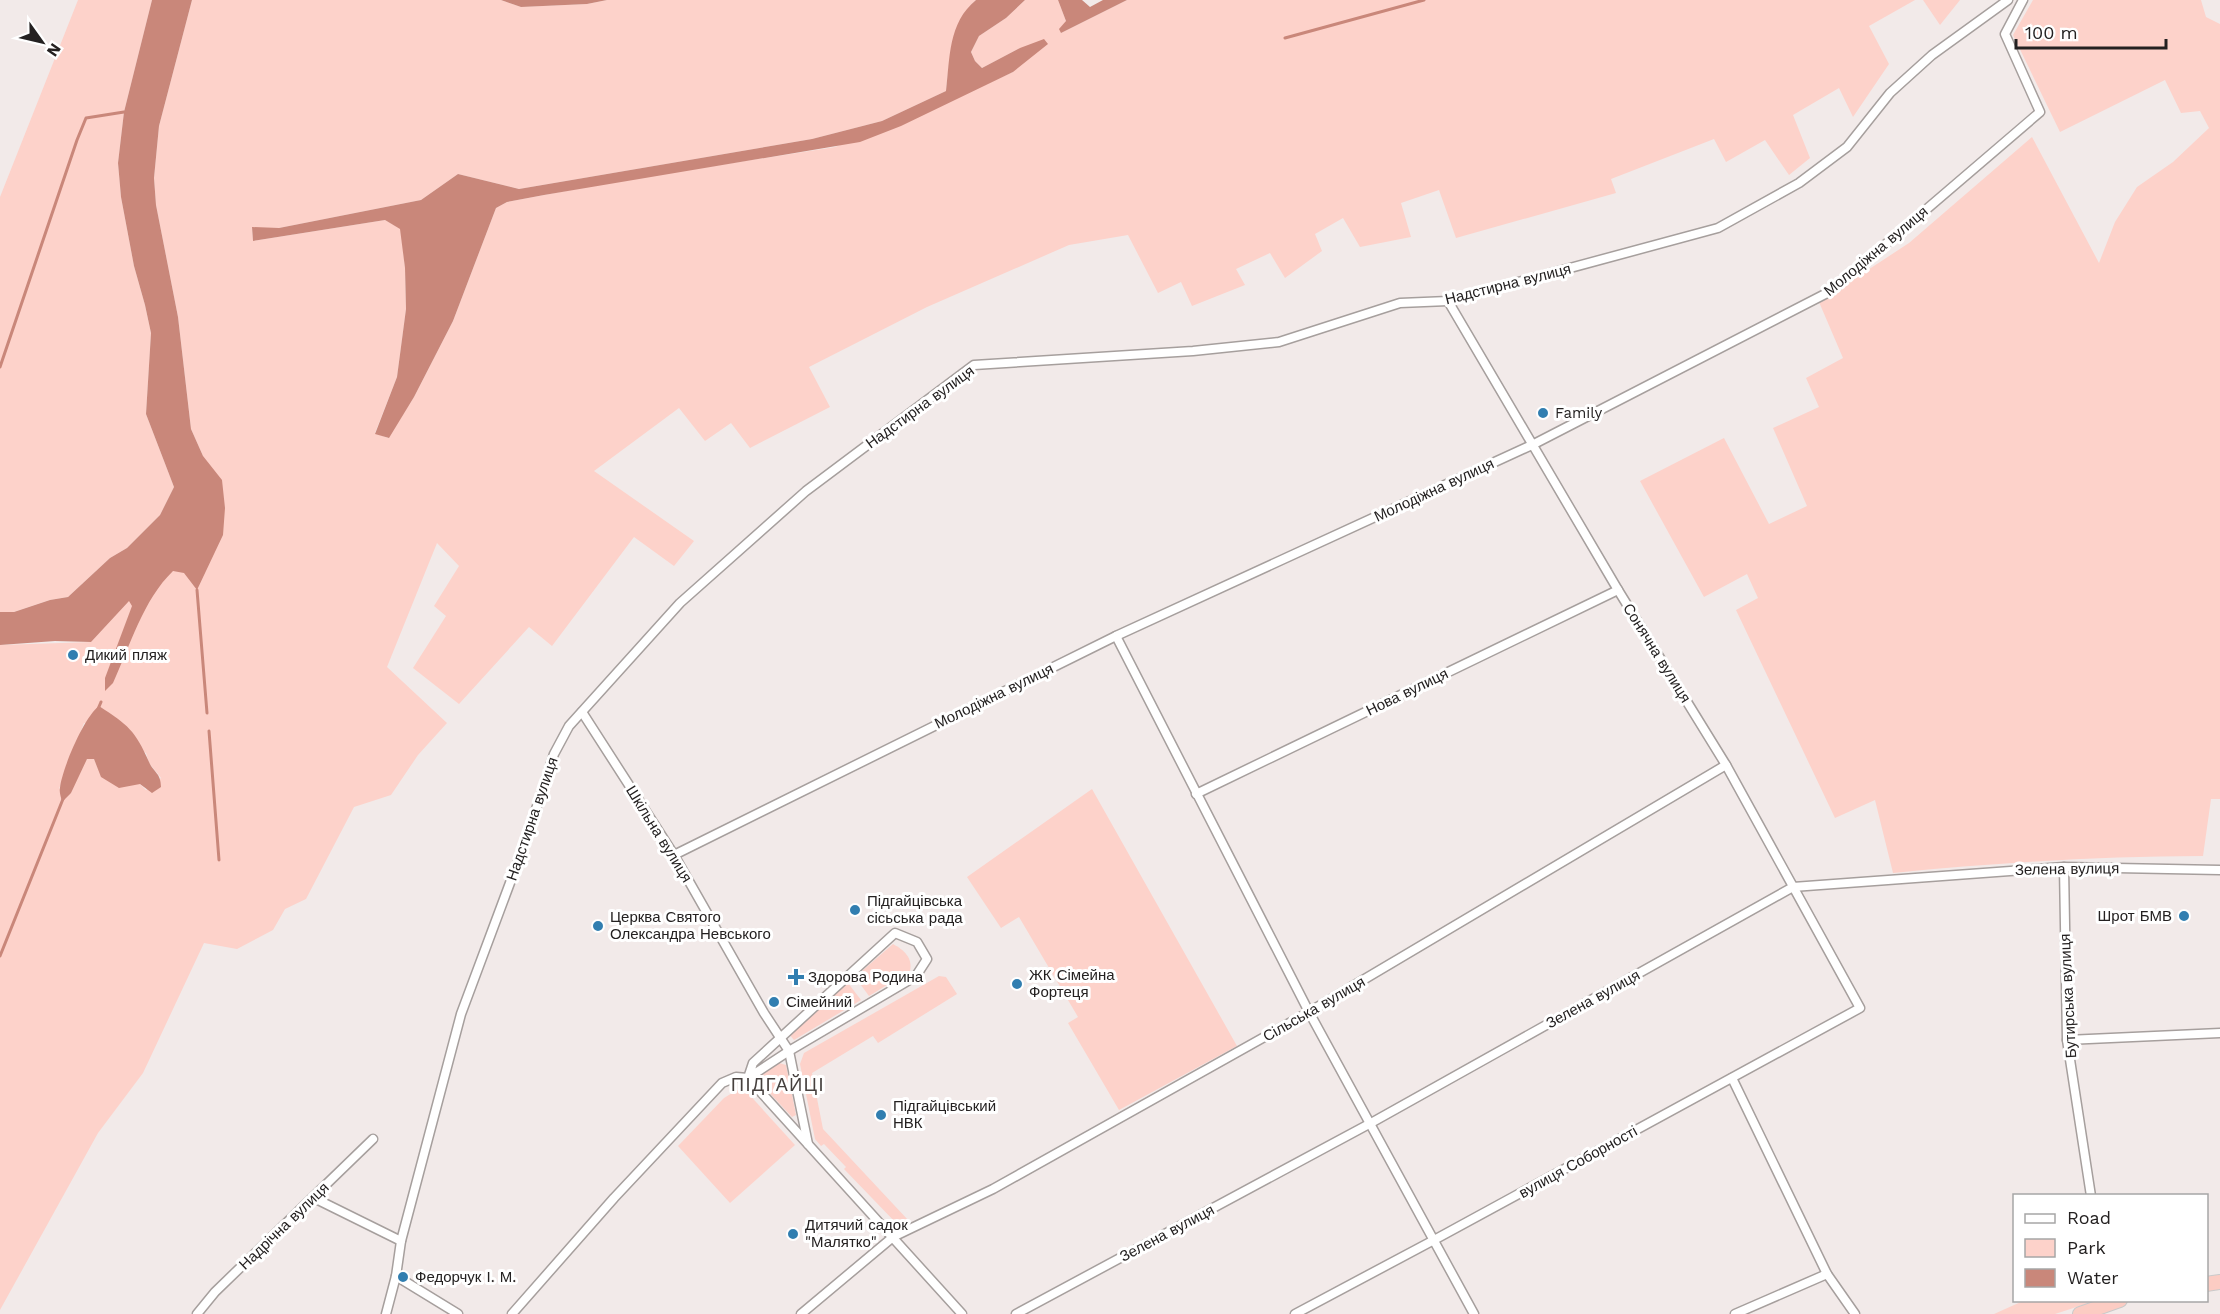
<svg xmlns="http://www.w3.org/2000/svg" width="2220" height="1314" viewBox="0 0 2220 1314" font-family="'Work Sans',sans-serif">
<rect width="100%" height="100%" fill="#f2eae9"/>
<g fill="#fdd2ca" fill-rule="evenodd">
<path d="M78 0H152L124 112 118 163 121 197 134 266 145 305 151 333 146 414 174 487 160 515 127 548 110 558 68 597 50 600 14 612H0V197Z"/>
<path d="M192 0H501L521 7 587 4 607 0H976C953 19 949 63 946 91L882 121 812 139 519 189 458 174 421 200 279 228H252L253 241 385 220 401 229 405 268 406 309 397 377 375 433 388 438 414 397 453 321 496 208 507 202 630 179 835 147 967 93 1013 72 1020 48 982 68 975 61 971 52 979 36 1006 18 1025 0H1058L1066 21 1061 33 1127 0H1915L1869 26 1889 64 1853 117 1839 88 1793 115 1810 158 1789 175 1765 140 1726 162 1714 139 1611 179 1616 193 1456 238 1439 190 1401 203 1411 237 1360 247 1343 218 1315 234 1322 251 1285 278 1270 253 1236 269 1245 285 1192 306 1181 282 1158 293 1128 235 1069 245 927 307 809 367 830 407 750 448 731 423 705 441 679 408 594 471 694 541 674 566 634 537 552 646 529 627 459 704 413 668 446 616 434 606 459 566 437 543 387 667 447 723 418 755 391 795 354 807 306 899 285 909 273 930 237 949 204 943 143 1073 98 1133 0 1310V645L91 642 203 456 191 429 178 317 156 205 154 178 159 126ZM84 723 146 753 149 763 161 778 146 790 140 784 102 777 94 759H87L59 789Z"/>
<path d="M1923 0H1960L1940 25Z"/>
<path d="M2033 0H2201L2206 17 2220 24V799H2211L2203 856C2100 856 1996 863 1893 873L1875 800 1835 818 1736 610 1758 598 1747 574 1704 597 1640 481 1724 438 1769 524 1807 506 1773 428 1819 407 1806 378 1843 358 1819 302 1909 243 2032 137 2099 263 2115 222 2137 187 2173 162 2209 128 2200 111 2181 113 2165 80 2060 132 2013 35Z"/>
<path d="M1092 789 1237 1046 1119 1110 1068 1023 1078 1017 1019 917 1001 928 967 877Z"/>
<path d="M893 944C904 950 913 958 910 971L869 996 855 977Z"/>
<path d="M939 976 946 977 957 994 878 1043 873 1036 812 1073 823 1129 908 1220 898 1225 844 1169 846 1167 824 1144 821 1146 815 1139 800 1064 804 1053Z"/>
<path d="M848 983 861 1000 794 1040 789 1034Z"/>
<path d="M779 1063 786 1065 796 1115 792 1117 763 1086V1073Z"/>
<path d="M737 1090 746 1091 795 1145 730 1203 678 1146 724 1098Z"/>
<path d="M2023 1301V1300L2095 1301 2055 1314H1994Z"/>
</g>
<g fill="#c9877a">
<path d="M152 0H192L159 126 154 178 156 205 178 317 191 429 203 456 222 480 225 508 223 535 197 590 184 573 173 571C143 600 130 646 113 683L105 691V678L132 606 129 601 91 642 55 641 0 645V612H14L50 600 68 597 110 558 127 548 160 515 174 487 146 414 151 333 145 305 134 266 121 197 118 163 124 112Z"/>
<path d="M501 0H607L587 4 521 7Z"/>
<path d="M976 0H1025L1006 18 979 36 971 52 975 61 982 68 1020 48 1044 39 1048 44 1013 72 901 126 860 142 544 195 507 202 496 208 453 321 414 397 389 438 375 434 397 377 406 309 405 268 400 229 385 220 253 241 252 227 279 228 421 200 458 174 519 189 812 139 882 121 946 91C950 58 948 23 976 0Z"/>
<path d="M1058 0H1082L1090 7 1103 0H1127L1061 33 1059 29 1066 21Z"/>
<path d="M99 706C128 725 135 730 149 762 154 773 161 773 161 787L152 793 140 784 119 788 101 777 94 759H87L71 793 62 802C61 797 59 792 60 788 62 769 84 717 99 706Z"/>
</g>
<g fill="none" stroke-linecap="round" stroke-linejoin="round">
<g stroke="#c9877a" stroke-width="3">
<path d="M1285 38 1424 0"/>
<path d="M0 367 77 140 86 118 124 112"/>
<path d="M197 590 207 713"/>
<path d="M98 709 101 702"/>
<path d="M209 731 219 860"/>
<path d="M0 956 63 799"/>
</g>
<defs>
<g id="minor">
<path d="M1116 636 1309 1012 1474 1314"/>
<path d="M582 712 674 855 764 1013 789 1051 808 1144"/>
<path d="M1196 794 1618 590"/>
<path d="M674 855 1116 636 1534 444 1831 291 2040 112 2005 34 2023 0"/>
<path d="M2064 867 2067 1040 2091 1196"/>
<path d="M895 933 917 942 927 959 916 976 789 1051 748 1078 753 1063Z"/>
<path d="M2067 1040 2220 1033"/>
<path d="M748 1078 962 1314"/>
<path d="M1732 1078 1827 1274 1855 1314"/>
<path d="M314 1198 401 1241"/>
<path d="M396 1276 458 1314"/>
<path d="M197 1314 215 1292 373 1139"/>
<path d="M386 1314 396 1276 401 1241 461 1014 526 840 554 754 569 726 680 603 806 491 974 365 1193 351 1279 342 1400 303 1448 301 1718 228 1799 183 1847 147 1890 93 1932 55 2008 0"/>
<path d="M512 1314 614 1198 722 1083 736 1077 748 1078"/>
<path d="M801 1314 893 1237 993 1189 1309 1012 1726 765"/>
<path d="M1016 1314 1371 1123 1793 887 2064 867 2220 870"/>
<path d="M1295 1314 1434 1240 1860 1008 1726 765 1618 590 1448 301"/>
<path d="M1735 1314 1827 1274"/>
</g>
<g id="trunk">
<path d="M2206 1284 2220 1282"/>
<path d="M2080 1314 2120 1300"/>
</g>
</defs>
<use href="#minor" stroke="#a69f9d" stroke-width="11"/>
<use href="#trunk" stroke="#cacaca" stroke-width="16"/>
<use href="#minor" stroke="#fff" stroke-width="8"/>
<use href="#trunk" stroke="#fcccc3" stroke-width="14"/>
</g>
<g fill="#317eb0" stroke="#fff" stroke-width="2">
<circle cx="1543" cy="413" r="6"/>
<circle cx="73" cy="655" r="6"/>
<circle cx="855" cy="910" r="6"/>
<circle cx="2184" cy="916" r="6"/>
<circle cx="598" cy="926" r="6"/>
<path d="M793 968h6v6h6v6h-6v6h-6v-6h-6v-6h6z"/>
<circle cx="1017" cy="984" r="6"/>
<circle cx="774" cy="1002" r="6"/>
<circle cx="881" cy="1115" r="6"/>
<circle cx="793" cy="1234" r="6"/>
<circle cx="403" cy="1277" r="6"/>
</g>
<g text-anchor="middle" stroke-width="6" stroke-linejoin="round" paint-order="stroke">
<g font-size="15" fill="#242121" stroke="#fff">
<text transform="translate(1876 251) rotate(-40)" y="5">Молодіжна вулиця</text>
<text transform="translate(1508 284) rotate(-14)" y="5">Надстирна вулиця</text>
<text transform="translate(920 407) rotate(-36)" y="5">Надстирна вулиця</text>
<text transform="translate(1434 490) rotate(-25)" y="5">Молодіжна вулиця</text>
<text transform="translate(1657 653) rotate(58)" y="5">Сонячна вулиця</text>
<text transform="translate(1407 692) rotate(-26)" y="5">Нова вулиця</text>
<text transform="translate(994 696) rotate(-26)" y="5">Молодіжна вулиця</text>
<text transform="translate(532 819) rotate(-71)" y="5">Надстирна вулиця</text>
<text transform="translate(659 834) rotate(58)" y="5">Шкільна вулиця</text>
<text transform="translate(2067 869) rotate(-1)" y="5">Зелена вулиця</text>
<text transform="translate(2068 996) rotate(-93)" y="5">Бутирська вулиця</text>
<text transform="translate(1593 999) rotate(-29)" y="5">Зелена вулиця</text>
<text transform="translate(1314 1009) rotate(-30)" y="5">Сільська вулиця</text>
<text transform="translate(1578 1162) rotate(-29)" y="5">вулиця Соборності</text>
<text transform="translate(284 1226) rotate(-44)" y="5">Надрічна вулиця</text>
<text transform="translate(1167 1233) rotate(-28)" y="5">Зелена вулиця</text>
</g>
<g font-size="15" fill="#242121" stroke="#fff" text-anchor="start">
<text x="1555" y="418">Family</text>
<text x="85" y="660">Дикий пляж</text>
<text x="867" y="906">Підгайцівська<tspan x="867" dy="17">сісьська рада</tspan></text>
<text x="2172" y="921" text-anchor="end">Шрот БМВ</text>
<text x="610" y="922">Церква Святого<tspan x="610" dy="17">Олександра Невського</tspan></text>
<text x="1029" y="980">ЖК Сімейна<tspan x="1029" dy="17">Фортеця</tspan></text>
<text x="808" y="982">Здорова Родина</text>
<text x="786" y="1007">Сімейний</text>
<text x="893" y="1111">Підгайцівський<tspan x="893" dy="17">НВК</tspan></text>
<text x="805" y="1230">Дитячий садок<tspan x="805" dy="17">"Малятко"</tspan></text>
<text x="415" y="1282">Федорчук І. М.</text>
</g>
<g font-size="18" letter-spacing="1.5" fill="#46403e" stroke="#fff">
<text x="778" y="1091">ПІДГАЙЦІ</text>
</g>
</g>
<rect x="2013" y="1194" width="195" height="108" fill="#ffffff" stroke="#a7a6a6" stroke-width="1.5"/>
<rect x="2025" y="1214" width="30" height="9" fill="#ffffff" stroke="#a7a6a6" stroke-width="1.5"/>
<text x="2067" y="1224" font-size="18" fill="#242121">Road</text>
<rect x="2025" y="1239" width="30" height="18" fill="#fdd2ca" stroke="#a7a6a6" stroke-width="1.5"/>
<text x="2067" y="1254" font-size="18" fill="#242121">Park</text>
<rect x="2025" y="1269" width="30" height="18" fill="#c9877a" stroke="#a7a6a6" stroke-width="1.5"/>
<text x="2067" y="1284" font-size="18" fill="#242121">Water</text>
<g transform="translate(42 42) rotate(124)" stroke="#ffffff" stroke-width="4.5" paint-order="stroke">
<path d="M0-4.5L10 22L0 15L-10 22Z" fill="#242121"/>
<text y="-9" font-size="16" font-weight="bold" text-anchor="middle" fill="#242121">N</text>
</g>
<path d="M2016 39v9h150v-9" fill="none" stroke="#242121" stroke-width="3"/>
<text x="2025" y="39" font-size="18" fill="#242121" stroke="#ffffff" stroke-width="4.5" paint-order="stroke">100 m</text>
</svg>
